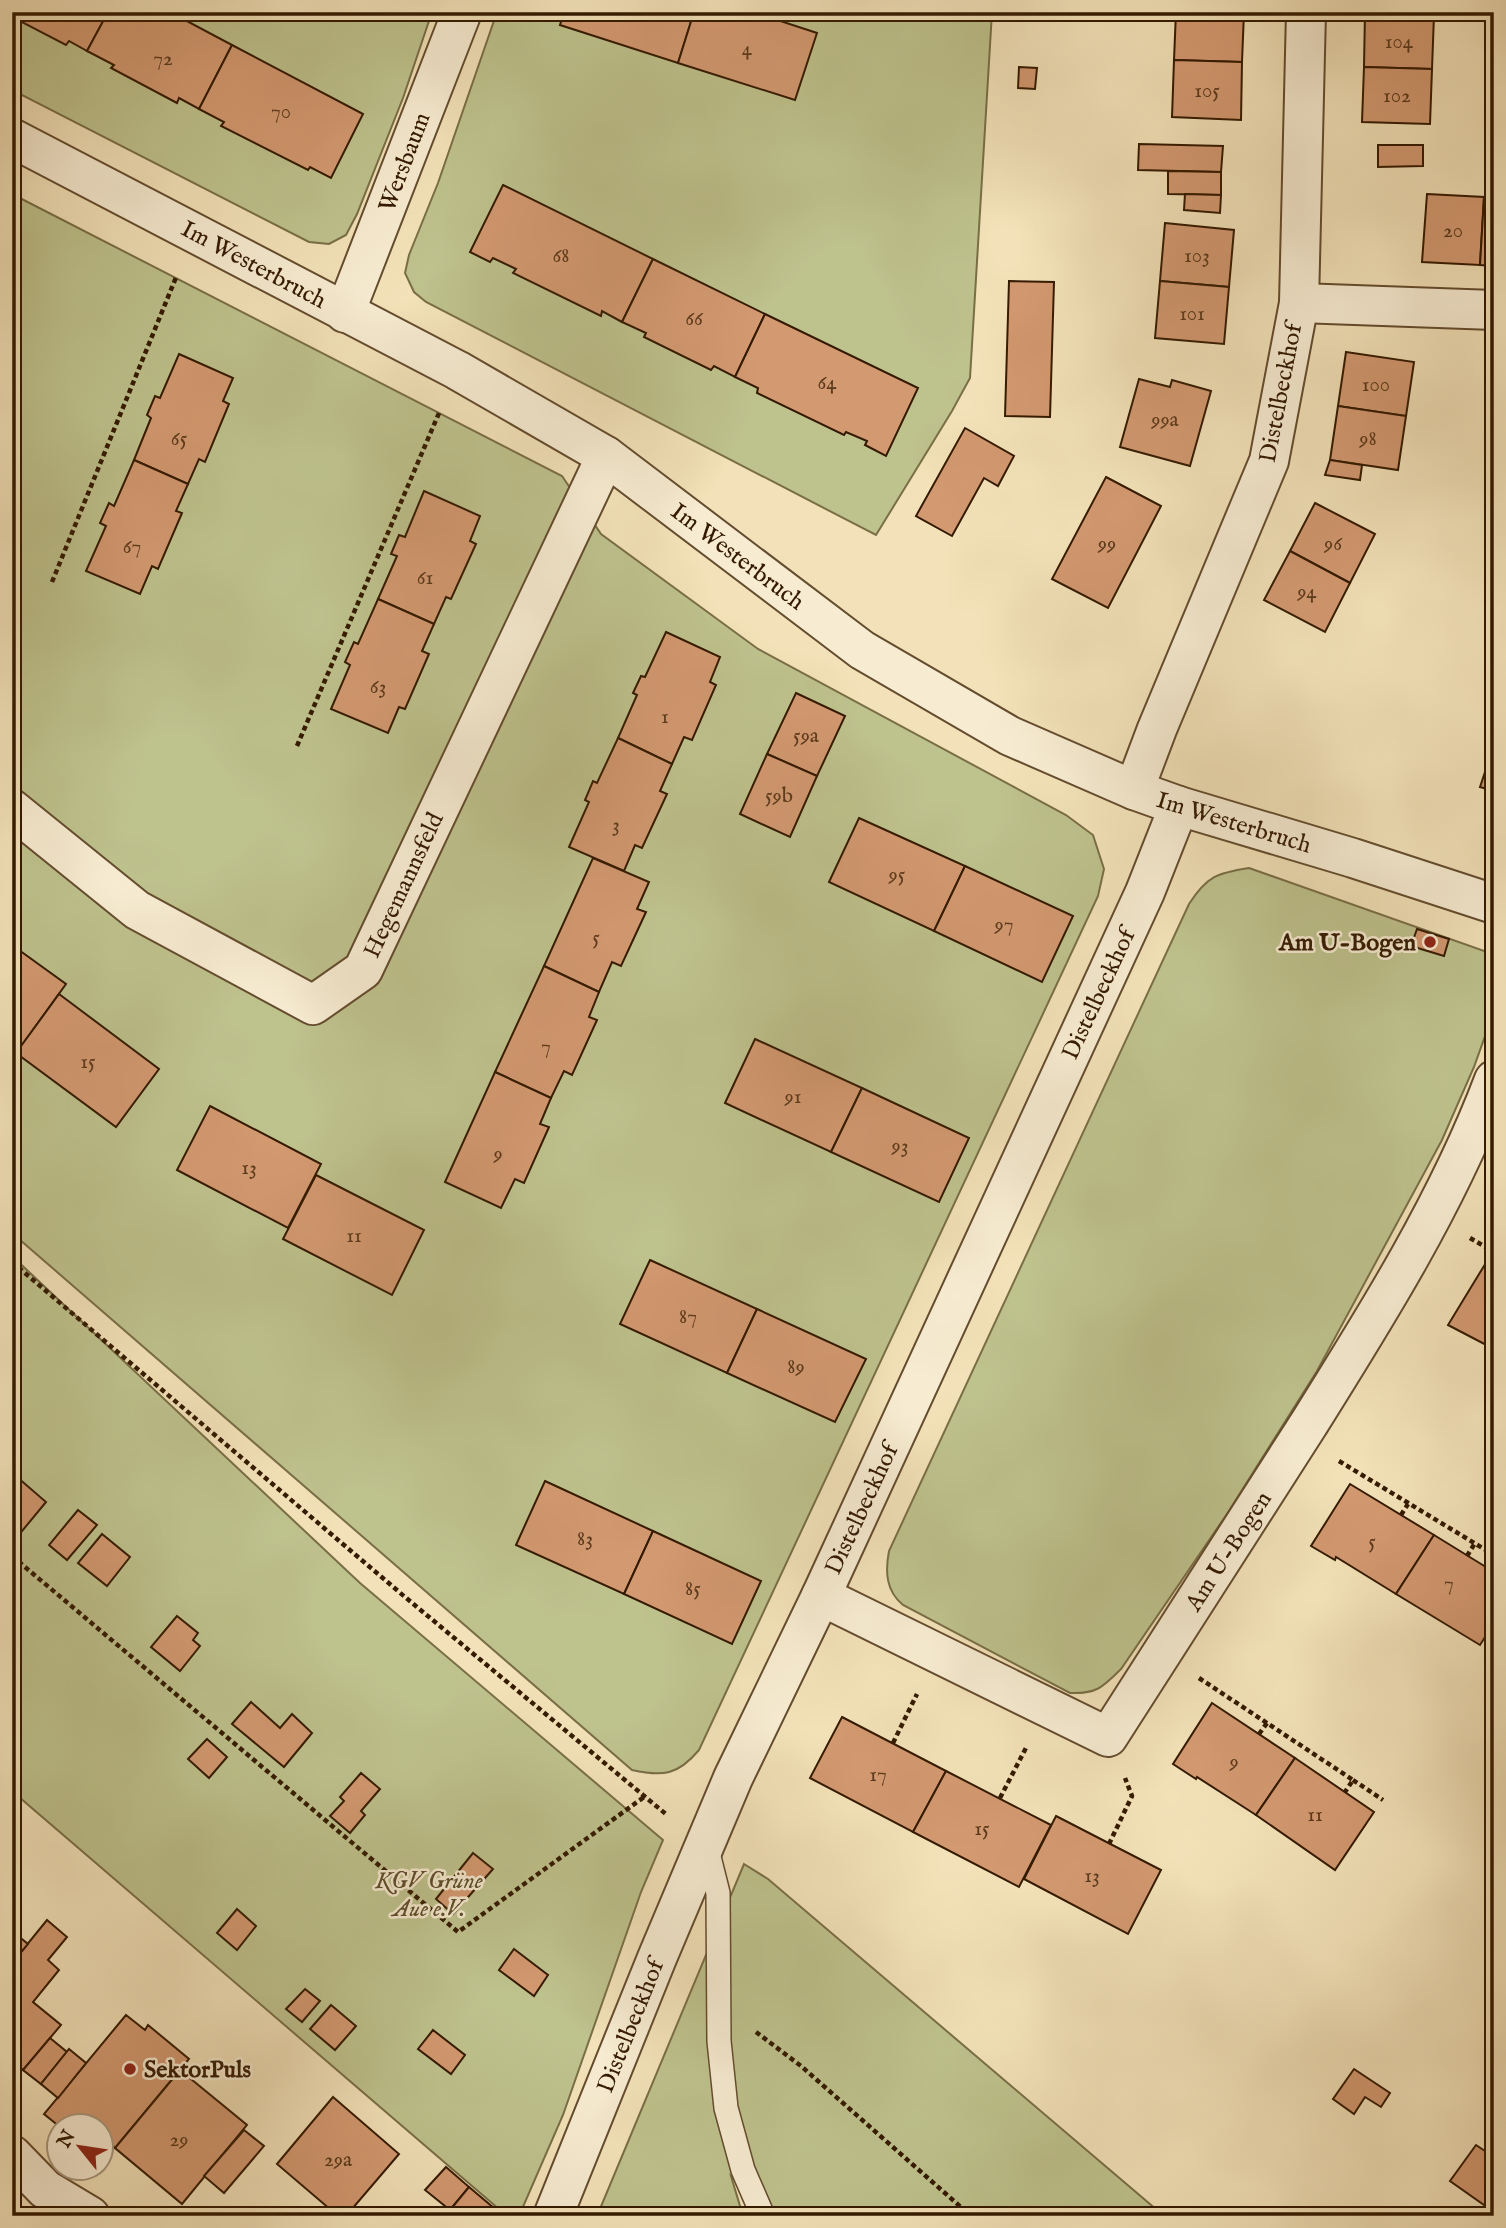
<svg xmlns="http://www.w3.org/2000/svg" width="1506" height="2228" viewBox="0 0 1506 2228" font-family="'IM FELL English',serif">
<rect width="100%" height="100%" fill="#f3e2b9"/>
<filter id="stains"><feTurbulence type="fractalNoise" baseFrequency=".00286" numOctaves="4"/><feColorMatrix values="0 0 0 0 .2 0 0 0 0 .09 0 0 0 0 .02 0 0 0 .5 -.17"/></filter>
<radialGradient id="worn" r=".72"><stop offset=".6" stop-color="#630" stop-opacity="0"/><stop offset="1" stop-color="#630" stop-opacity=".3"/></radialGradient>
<g fill="#bec28d" stroke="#796e46" stroke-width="2">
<path d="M12 12H432L403 98 357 214 346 235 329 244 309 242 12 90Z"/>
<path d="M497 12H992L970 378 952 411 876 535 426 302 414 292 405 273 409 255 438 183Z"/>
<path d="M12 194 562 476 601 534 758 649 1066 815 1093 835 1104 869 1098 896 699 1750C678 1775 663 1777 632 1770L12 1233Z"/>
<path d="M1249 868 1490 953 1494 960V1011L1474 1067 1442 1140 1317 1371 1227 1514 1121 1669C1103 1687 1097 1694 1070 1693L903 1605C886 1591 885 1572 889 1551L1189 904C1207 876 1217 873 1249 868Z"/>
<path d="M12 1256 360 1583 663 1840 641 1892 563 2115 519 2216H507L12 1791Z"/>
<path d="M744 1864 768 1879 1164 2216H782L731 2176 743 2216H597Z"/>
</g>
<g fill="#d39971" stroke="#341a00" stroke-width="2">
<path d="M12 12H108L87 51 69 41 66 45 12 17Z"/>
<path d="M108 12H170L232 45 199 109 179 98 177 103 111 68 114 65 87 51Z"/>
<path d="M564 12H694L678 63 560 25Z"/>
<path d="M694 12H753L817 33 795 100 678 63Z"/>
<path d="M1176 12H1244L1242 62 1174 60Z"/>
<path d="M1365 12 1434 15 1432 69 1364 67Z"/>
<path d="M232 45 363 114 331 178 310 167 308 170 221 126 224 122 199 109Z"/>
<path d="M1174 60 1242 62 1241 120 1172 117Z"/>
<path d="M1019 67 1037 68 1035 89 1018 88Z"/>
<path d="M1364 67 1432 69 1430 124 1362 122Z"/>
<path d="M1139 144 1223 146 1221 172 1138 170Z"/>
<path d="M1378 145H1423V166L1378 167Z"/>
<path d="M1168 171 1221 172V195L1168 194Z"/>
<path d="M503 185 653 259 622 322 602 311 601 316 513 273 516 269 493 258 490 262 470 252Z"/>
<path d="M1185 194 1221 195 1220 213 1184 210Z"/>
<path d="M1427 194 1484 197 1480 265 1422 262Z"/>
<path d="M1484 197 1494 198V266L1480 265Z"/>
<path d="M1165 223 1234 230 1229 287 1160 281Z"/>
<path d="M653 259 765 314 735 377 714 366 711 370 644 337 646 333 622 322Z"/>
<path d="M1009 281 1054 282 1050 417 1005 416Z"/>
<path d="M1160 281 1229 287 1224 344 1155 338Z"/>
<path d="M765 314 918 388 886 456 865 445 867 441 846 432 844 435 757 393 758 388 735 377Z"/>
<path d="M1346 352 1414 362 1406 416 1338 406Z"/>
<path d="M179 354 233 378 223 401 229 404 205 462 199 459 188 484 134 460 151 418 147 415 155 396 160 398Z"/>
<path d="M1139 379 1170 387 1172 380 1211 391 1190 466 1120 447Z"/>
<path d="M1338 406 1406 416 1398 470 1330 460Z"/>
<path d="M965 428 1014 456 998 486 984 478 952 536 916 516Z"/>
<path d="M134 460 188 484 176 511 182 513 158 569 152 566 140 594 86 571 106 526 100 523 109 503 114 506Z"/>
<path d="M1330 460 1362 465 1360 480 1325 475Z"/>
<path d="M1106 477 1161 506 1108 608 1052 579Z"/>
<path d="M424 491 480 516 470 541 476 544 451 599 446 597 434 624 378 599 397 556 391 554 399 535 405 537Z"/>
<path d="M1315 503 1375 534 1350 583 1290 551Z"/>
<path d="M1290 551 1350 583 1325 632 1264 600Z"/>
<path d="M378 599 434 624 422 651 429 654 405 709 399 707 388 733 331 709 350 665 345 662 354 642 358 644Z"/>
<path d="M666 632 720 657 710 682 716 685 692 740 684 737 672 764 618 738 637 695 633 693 641 676 645 677Z"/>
<path d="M796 693 845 716 817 776 767 754Z"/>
<path d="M618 738 672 764 660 791 667 794 642 848 635 845 624 871 569 847 589 802 585 800 593 781 597 783Z"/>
<path d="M1494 745V791L1480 787Z"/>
<path d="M767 754 817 776 790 837 740 814Z"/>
<path d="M859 818 965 866 934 931 829 882Z"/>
<path d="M593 858 649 882 637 909 646 912 621 966 612 962 599 992 544 966Z"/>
<path d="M965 866 1073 916 1042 982 934 931Z"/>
<path d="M1417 929 1449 939 1444 956 1411 946Z"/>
<path d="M12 945 66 984 22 1045 12 1038Z"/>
<path d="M544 966 599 992 589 1017 597 1020 572 1075 564 1071 551 1098 495 1072Z"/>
<path d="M59 994 159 1069 116 1127 16 1053Z"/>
<path d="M755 1039 862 1088 831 1152 725 1103Z"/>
<path d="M495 1072 551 1098 540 1124 549 1127 524 1183 515 1179 501 1208 445 1182Z"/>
<path d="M862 1088 969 1138 939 1202 831 1152Z"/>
<path d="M210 1106 321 1164 288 1228 177 1170Z"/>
<path d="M316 1175 424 1230 392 1295 283 1239Z"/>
<path d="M650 1260 757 1309 727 1373 620 1324Z"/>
<path d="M1487 1261 1494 1265V1349L1448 1325Z"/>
<path d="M757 1309 866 1359 835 1422 727 1373Z"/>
<path d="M17 1477 46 1502 13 1542 12 1483Z"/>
<path d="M545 1481 653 1531 624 1594 516 1545Z"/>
<path d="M1350 1484 1434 1535 1396 1594 1336 1557 1335 1560 1311 1546Z"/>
<path d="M78 1510 97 1525 67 1560 49 1545Z"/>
<path d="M653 1531 761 1581 732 1644 624 1594Z"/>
<path d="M102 1534 130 1557 107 1586 78 1563Z"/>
<path d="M1434 1535 1494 1572V1623L1480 1645 1396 1594Z"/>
<path d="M177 1616 198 1633 193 1640 200 1646 180 1671 151 1647Z"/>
<path d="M251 1702 280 1728 292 1714 312 1733 284 1767 232 1724Z"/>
<path d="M1212 1703 1295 1758 1256 1815 1197 1777 1196 1779 1173 1764Z"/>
<path d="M842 1717 946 1771 913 1832 810 1778Z"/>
<path d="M207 1739 227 1757 209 1778 188 1759Z"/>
<path d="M1295 1758 1374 1812 1335 1870 1256 1815Z"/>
<path d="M946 1771 1051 1825 1019 1887 913 1832Z"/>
<path d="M361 1773 380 1789 361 1811 365 1815 350 1833 330 1816 344 1801 340 1797Z"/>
<path d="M1056 1816 1161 1870 1128 1934 1024 1879Z"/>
<path d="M473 1853 493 1869 453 1914 436 1899Z"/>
<path d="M237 1909 256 1926 237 1950 217 1933Z"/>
<path d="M47 1920 67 1937 48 1960 59 1970 33 2002 61 2025 23 2070 12 2060V1963Z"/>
<path d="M12 1931 28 1944 12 1963Z"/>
<path d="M514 1949 548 1975 534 1996 499 1970Z"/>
<path d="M305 1989 320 2001 302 2022 286 2009Z"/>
<path d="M331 2005 356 2026 335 2050 310 2029Z"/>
<path d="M126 2015 145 2030 148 2025 189 2059 115 2148 102 2137V2126H89L76 2116 68 2126 60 2127 44 2114Z"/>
<path d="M433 2030 465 2055 451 2074 418 2049Z"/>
<path d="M50 2038 67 2052 41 2084 23 2070Z"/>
<path d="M69 2049 86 2063 58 2098 41 2084Z"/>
<path d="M1354 2069 1390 2093 1381 2107 1365 2097 1354 2114 1333 2099Z"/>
<path d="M180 2070 247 2125 182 2204 115 2148Z"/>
<path d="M333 2097 399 2154 346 2216H338L277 2164Z"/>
<path d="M244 2130 264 2146 224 2193 204 2176Z"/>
<path d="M1476 2145 1494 2157V2212L1450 2181Z"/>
<path d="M446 2167 469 2187 450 2210 425 2190Z"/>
<path d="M469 2187 501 2214 500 2216H456L450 2210Z"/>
</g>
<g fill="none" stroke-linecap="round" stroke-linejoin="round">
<defs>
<path id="service" d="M706 1845 718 1893 719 2041 726 2108 743 2170 763 2216"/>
<g id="minor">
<path d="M12 138 457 370 606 456 862 650 1010 736 1134 790 1179 806 1353 858 1494 904"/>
<path d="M1299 303 1494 310"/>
<path d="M345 313 462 12"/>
<path d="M1134 790 1157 729 1269 461 1299 303 1306 12"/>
<path d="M12 809 137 910 313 1005 363 970 606 456"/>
<path d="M821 1596 1108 1737C1175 1633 1242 1529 1308 1425 1377 1315 1448 1202 1494 1080"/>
<path d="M12 2155 45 2189 90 2216"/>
<path d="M553 2216 657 1958 733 1778 821 1596 1145 892 1179 806"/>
</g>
</defs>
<use href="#service" stroke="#644c2e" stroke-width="26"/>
<use href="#minor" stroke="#644c2e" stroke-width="42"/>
<g stroke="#341a00" stroke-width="4.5" stroke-dasharray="5 3.5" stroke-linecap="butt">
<path d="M52 582 177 275"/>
<path d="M297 746 439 413"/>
<path d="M1470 1238 1494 1252"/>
<path d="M12 1262 405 1597 667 1815"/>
<path d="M1339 1461 1494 1555"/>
<path d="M1401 1515 1408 1504"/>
<path d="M12 1556 458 1932 644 1797"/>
<path d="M1467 1556 1475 1543"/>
<path d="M1199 1678 1353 1780 1345 1792"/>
<path d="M1259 1734 1267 1723"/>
<path d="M893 1743 917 1694"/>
<path d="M1353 1780 1383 1800"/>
<path d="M1000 1798 1027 1746"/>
<path d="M1109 1844 1132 1796 1125 1778"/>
<path d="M756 2032 801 2066 971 2216"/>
</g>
<use href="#service" stroke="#f7ecd2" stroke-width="23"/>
<use href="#minor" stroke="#f7ecd2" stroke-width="38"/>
</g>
<g fill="#8f2418" stroke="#f7ecd2" stroke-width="2.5">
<circle cx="1430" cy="942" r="7"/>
<circle cx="130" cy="2069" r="7"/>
</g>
<g text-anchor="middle" stroke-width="5" stroke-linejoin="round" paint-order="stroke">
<g font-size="21" fill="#5c3a1c">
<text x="1399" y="48">104</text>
<text x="747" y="55">4</text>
<text x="163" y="65">72</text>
<text x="1207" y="97">105</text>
<text x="1397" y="102">102</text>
<text x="281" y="118">70</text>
<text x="1453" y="237">20</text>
<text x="561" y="262">68</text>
<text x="1197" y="262">103</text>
<text x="1192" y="320">101</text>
<text x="694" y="325">66</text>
<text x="827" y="389">64</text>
<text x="1376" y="391">100</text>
<text x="1165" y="426">99a</text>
<text x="179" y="445">65</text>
<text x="1368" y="445">98</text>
<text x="1107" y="550">99</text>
<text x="1333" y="550">96</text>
<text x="132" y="553">67</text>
<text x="425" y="584">61</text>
<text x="1307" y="598">94</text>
<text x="378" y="693">63</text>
<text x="665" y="723">1</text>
<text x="806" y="742">59a</text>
<text x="779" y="802">59b</text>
<text x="616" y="831">3</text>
<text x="897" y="881">95</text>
<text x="1004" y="931">97</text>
<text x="596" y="944">5</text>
<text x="546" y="1053">7</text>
<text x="88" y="1068">15</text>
<text x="793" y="1103">91</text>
<text x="900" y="1152">93</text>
<text x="498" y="1160">9</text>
<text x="249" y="1174">13</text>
<text x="354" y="1242">11</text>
<text x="688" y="1323">87</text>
<text x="796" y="1373">89</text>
<text x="585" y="1545">83</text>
<text x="1372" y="1548">5</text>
<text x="1449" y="1590">7</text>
<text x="693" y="1595">85</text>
<text x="1234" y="1768">9</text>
<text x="878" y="1781">17</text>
<text x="1315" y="1821">11</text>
<text x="982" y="1835">15</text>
<text x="1092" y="1882">13</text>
<text x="179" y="2146">29</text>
<text x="338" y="2166">29a</text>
</g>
<g font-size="24" fill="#341a00" stroke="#f7ecd2">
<text transform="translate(404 162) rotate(-69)" y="8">Wersbaum</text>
<text transform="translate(254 264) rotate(28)" y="8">Im Westerbruch</text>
<text transform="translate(1280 393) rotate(-79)" y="8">Distelbeckhof</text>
<text transform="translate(738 556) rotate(37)" y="8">Im Westerbruch</text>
<text transform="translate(1234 822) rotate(17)" y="8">Im Westerbruch</text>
<text transform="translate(403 885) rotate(-65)" y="8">Hegemannsfeld</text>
<text transform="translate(1098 994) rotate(-65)" y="8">Distelbeckhof</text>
<text transform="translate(861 1509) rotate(-65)" y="8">Distelbeckhof</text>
<text transform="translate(1228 1551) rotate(-57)" y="8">Am U-Bogen</text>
<text transform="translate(630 2026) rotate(-68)" y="8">Distelbeckhof</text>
</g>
<g font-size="24" font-weight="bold" fill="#341a00" stroke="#f7ecd2" text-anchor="end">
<text x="1416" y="950">Am U-Bogen</text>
<text x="144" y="2077" text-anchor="start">SektorPuls</text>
</g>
<g font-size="24" font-style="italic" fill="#5d4c2a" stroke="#f7ecd2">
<text x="429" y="1888">KGV Grüne<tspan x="429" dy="28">Aue e.V.</tspan></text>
</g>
</g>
<rect width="1506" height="2228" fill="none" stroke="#f3e2b9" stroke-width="42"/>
<rect x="14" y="14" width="1478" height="2200" fill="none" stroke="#341a00" stroke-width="3.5"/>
<rect x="21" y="21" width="1464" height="2186" fill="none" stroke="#341a00" stroke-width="2"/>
<g transform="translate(80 2147) rotate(300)"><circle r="33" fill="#f7ecd2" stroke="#a9987e" stroke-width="2"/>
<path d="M0-5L12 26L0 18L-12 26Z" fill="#8f2418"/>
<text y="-10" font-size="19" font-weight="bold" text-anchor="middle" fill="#341a00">N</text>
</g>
<rect width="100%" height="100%" filter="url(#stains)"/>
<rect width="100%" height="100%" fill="url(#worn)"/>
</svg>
